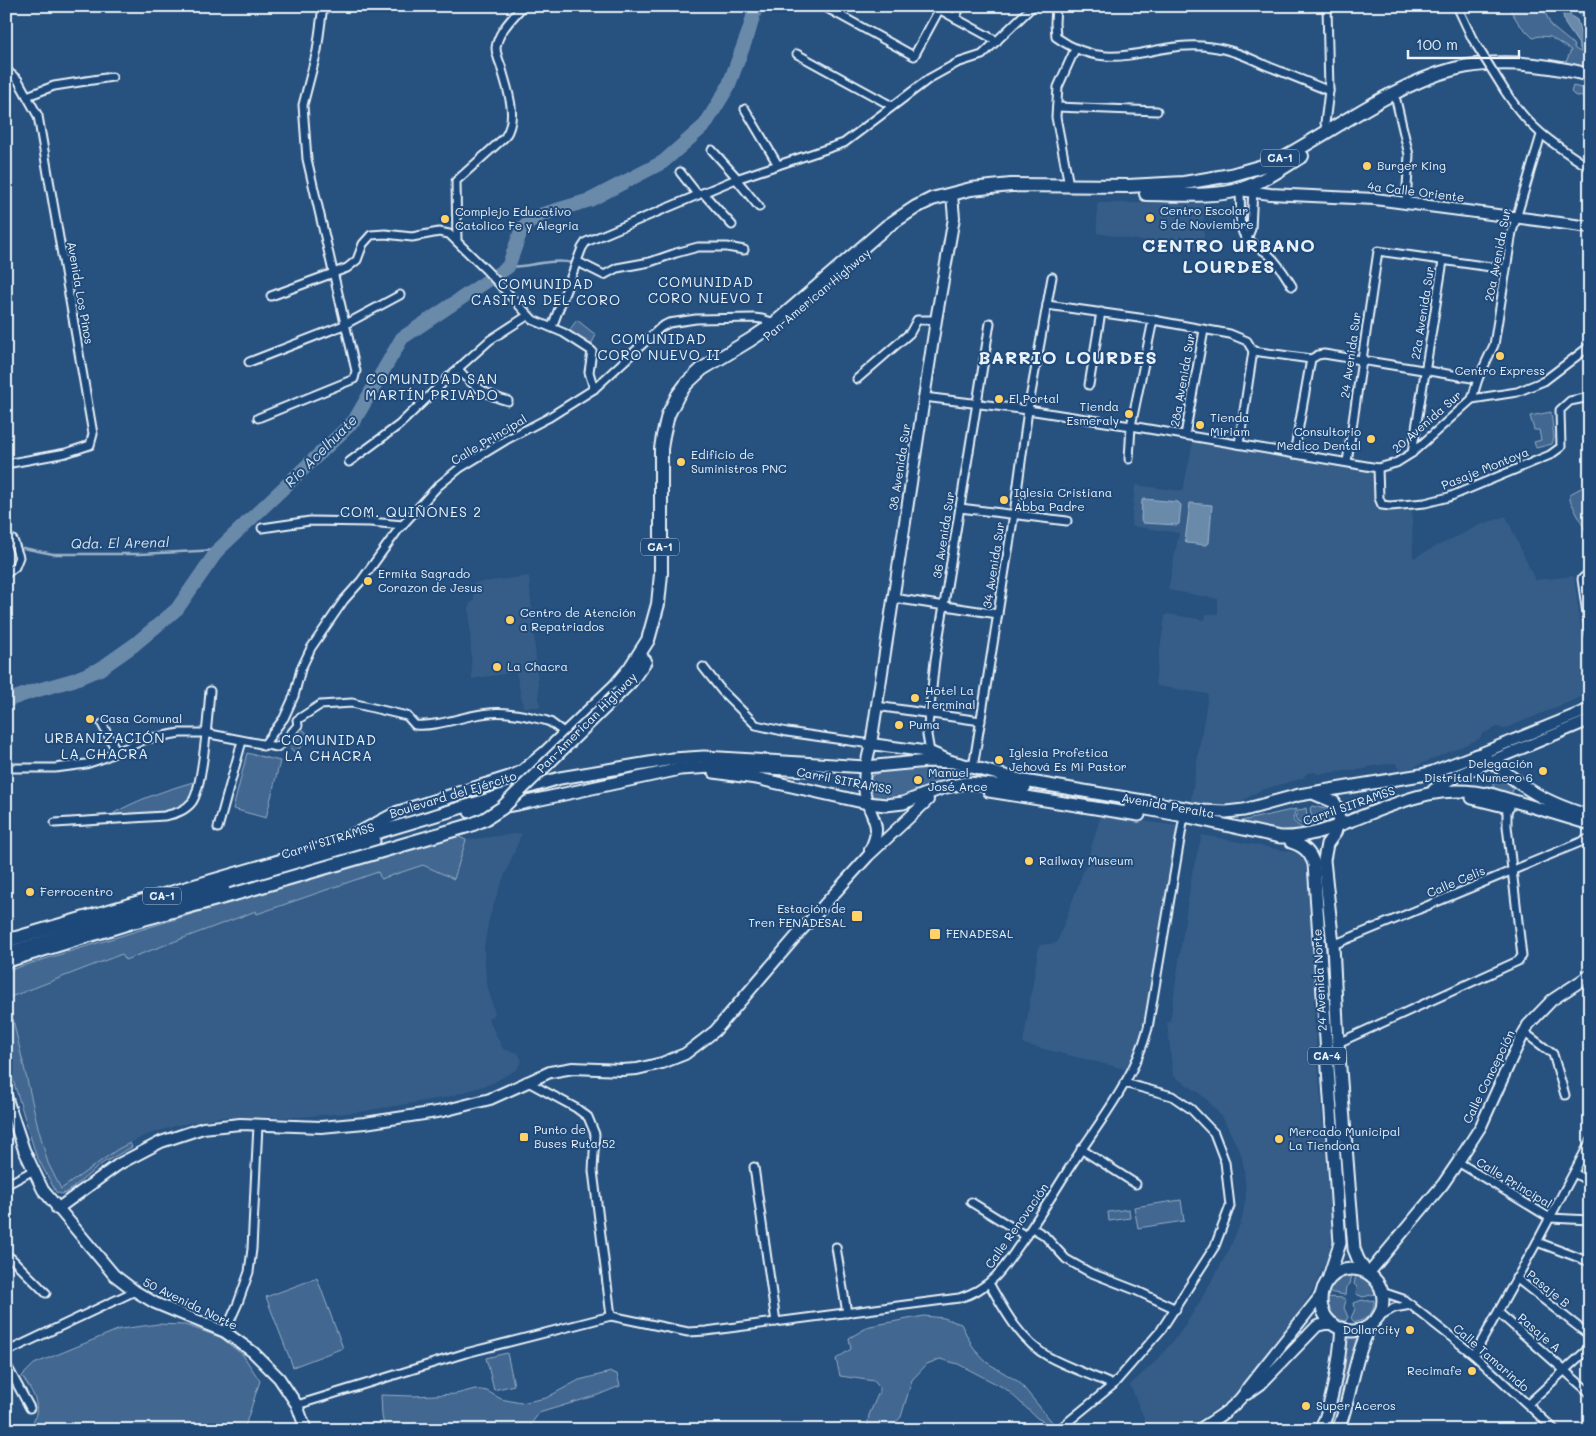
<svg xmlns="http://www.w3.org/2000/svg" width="1596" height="1436" viewBox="0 0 1596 1436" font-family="Mali,sans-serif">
<rect width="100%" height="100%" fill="#27517f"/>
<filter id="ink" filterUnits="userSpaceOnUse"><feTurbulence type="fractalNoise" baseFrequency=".02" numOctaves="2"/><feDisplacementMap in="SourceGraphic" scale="10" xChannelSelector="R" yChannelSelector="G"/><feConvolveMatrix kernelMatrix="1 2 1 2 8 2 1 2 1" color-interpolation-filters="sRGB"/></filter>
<g filter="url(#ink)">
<g fill="#355d88">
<path d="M1097 203H1204V252L1097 233Z"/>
<path d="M1193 441 1372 472 1377 508 1412 509 1413 558 1480 525 1506 516 1535 580 1574 576 1589 690 1581 697 1504 729 1497 727 1482 734 1480 738 1477 740 1404 771 1400 770 1395 763 1368 767 1366 769 1317 774 1316 772 1307 773 1303 778 1261 790 1238 803 1213 804 1192 802 1191 799 1208 694 1157 686 1155 682 1165 616 1167 614 1205 620 1206 614H1218V599L1168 590 1179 533 1131 526 1135 485 1183 491Z"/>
<path d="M529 576 540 707H523L516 672 472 679 469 605 474 600 473 583Z"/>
<path d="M1101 815 1178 826 1140 1039 1125 1069 1023 1044 1039 945 1057 943 1088 858Z"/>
<path d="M522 833 498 892 489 919 484 947 486 980 495 1014 488 1018 503 1049 518 1053 522 1061 517 1069 493 1083 448 1097 359 1112 300 1117H221L178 1125 144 1136 118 1149 61 1189 48 1163 38 1127 8 998 122 954 125 960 256 911 258 914 378 872 381 879 423 865 454 879 466 840Z"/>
<path d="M1202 835 1298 853 1305 859 1315 954 1314 1018 1332 1236 1328 1256 1313 1290 1296 1316 1265 1354 1239 1391 1219 1407 1183 1430H1149L1130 1385 1155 1362 1179 1334 1198 1305 1230 1248 1242 1219 1246 1196 1244 1169 1241 1154 1224 1120 1211 1104 1198 1092 1173 1076 1167 1022 1170 1021 1192 873Z"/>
</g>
<g fill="#436891" stroke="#96acc4">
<path d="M1508 6H1539L1545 12 1551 26 1573 44 1575 49 1590 57V68L1566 62 1571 50 1553 39 1551 37 1539 36 1533 38 1519 24Z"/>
<path d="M1580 6H1590V29L1578 12Z"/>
<path d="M1573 86 1590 90V99L1574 95 1571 92Z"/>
<path d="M577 320 596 335 590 347 567 333Z"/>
<path d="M1551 412 1554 438 1552 444 1536 448 1534 442 1541 440 1539 430H1534L1530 416Z"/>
<path d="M1590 483V540L1570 500V494Z"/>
<path d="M298 725 306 732 309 738 295 753 284 742 263 746 272 734 284 742Z"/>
<path d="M247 753 280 761 266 818 233 809Z"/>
<path d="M933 767 962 771 994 781 907 800 874 799 869 795V778C881 767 916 768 933 767Z"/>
<path d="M1496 774 1514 786 1511 796 1495 791 1491 777Z"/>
<path d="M193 782 194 794 188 806 177 813 116 818 114 813C139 799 166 790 193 782Z"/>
<path d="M1312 806 1326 809 1329 814 1327 820 1319 825 1313 826 1310 808Z"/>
<path d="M1306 808 1308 824 1306 826 1297 822 1295 817 1298 811Z"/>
<path d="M1296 809C1292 820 1291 822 1303 828V830L1279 832 1237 822Z"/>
<path d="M453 834 466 840 454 879 423 865 381 879 378 872 257 914 256 911 125 960 122 954 8 998 38 1127 48 1163 61 1189 118 1149 130 1143 132 1147 103 1163 66 1193 61 1194 56 1192 36 1155 6 1057V971Z"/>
<path d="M1181 1200 1184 1221 1138 1228 1134 1207Z"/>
<path d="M1129 1209 1130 1218 1109 1221 1108 1212Z"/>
<path d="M1352 1274 1350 1284 1346 1287 1345 1295 1328 1292C1331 1281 1340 1275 1352 1274Z"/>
<path d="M1356 1275C1366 1277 1374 1284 1375 1294L1363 1297 1356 1294 1357 1287 1354 1284Z"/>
<path d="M317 1278 343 1348 293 1367 266 1297Z"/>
<path d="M1327 1297 1343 1298 1346 1300 1344 1308 1348 1317 1346 1321C1334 1320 1327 1310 1327 1297Z"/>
<path d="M1362 1300 1366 1301 1374 1300C1375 1313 1366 1321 1354 1322L1351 1318 1355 1309 1354 1303Z"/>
<path d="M924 1316 944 1318 961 1324 974 1349 986 1362 1019 1382 1053 1423 1052 1426 1037 1418 1006 1389 958 1364 940 1359 927 1364 912 1380 901 1417 889 1430H867L869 1415 879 1392V1387L874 1381 840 1376 836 1359 851 1349 849 1338 870 1326Z"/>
<path d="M158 1324 185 1325 220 1337 243 1355 260 1381 244 1429 28 1430C44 1408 35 1396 22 1376L34 1364 120 1329Z"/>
<path d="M1346 1336H1357L1358 1341 1334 1430H1326Z"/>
<path d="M507 1353 514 1385 494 1390 486 1358Z"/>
<path d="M611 1372 617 1374 620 1386 598 1395 539 1413 531 1424 530 1430H385L382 1416 381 1395 413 1396 456 1394 475 1389 487 1391 501 1399 521 1403 546 1398 579 1380Z"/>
</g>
<g fill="#6b8aaa" stroke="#9db3c9">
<path d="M1561 6H1568L1571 16 1577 20 1582 37H1590V46L1585 52 1581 51 1578 43 1565 24Z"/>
<path d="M1145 499 1178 502 1181 505 1179 524 1177 525 1143 523 1141 520 1142 500Z"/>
<path d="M1190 503 1212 505 1209 543 1205 545 1187 543 1185 541Z"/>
</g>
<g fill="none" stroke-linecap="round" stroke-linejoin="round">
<g stroke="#9db3c9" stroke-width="2.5">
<path d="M508 267C530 267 551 258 573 263"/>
<path d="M6 545 10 546"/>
<path d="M23 548 53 554H140L218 550"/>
</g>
<path stroke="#6b8aaa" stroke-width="14" d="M6 701 31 692 73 680 100 669 134 645 177 609 218 550 354 421 402 338 508 267 522 228 540 215 590 200 663 162 705 125 728 87 749 31 756 6"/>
<defs>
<g id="street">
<path d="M823 6 914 56 939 10"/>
<path d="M933 6 997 41"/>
<path d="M1056 6 1055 23 1056 37C1115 79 1153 38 1211 47 1230 49 1248 57 1265 65 1287 74 1308 82 1329 91"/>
<path d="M1327 6 1329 91 1325 123 1328 131"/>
<path d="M1457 6 1472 38"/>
<path d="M955 18 961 6"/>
<path d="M797 54 892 106"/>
<path d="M6 70 18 80 38 116 93 434 90 445 66 453 6 464"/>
<path d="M1505 91C1528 127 1550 142 1584 164L1590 166"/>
<path d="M27 96 54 86 112 77"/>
<path d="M1396 100 1409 155 1406 203"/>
<path d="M1057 107 1157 111"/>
<path d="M745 109 778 165"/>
<path d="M712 150 738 179"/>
<path d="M680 172 698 195"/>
<path d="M736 179 759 207"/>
<path d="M1069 185 1056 117 1058 87 1075 49"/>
<path d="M1239 190C1243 204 1237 220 1243 233 1247 244 1261 247 1269 255 1279 264 1285 275 1292 286"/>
<path d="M703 193 732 225"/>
<path d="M1247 239 1251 229 1253 188"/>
<path d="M457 241 456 181 505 137C519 116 507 89 501 66 499 61 496 53 496 48 498 31 513 18 523 6"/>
<path d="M578 262 604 275 617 268 650 262 676 253 698 247H727L744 250"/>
<path d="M271 296 347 268 357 260 363 244 371 235 385 234 412 237 439 232 449 234 486 270 533 320 564 333 592 351 589 372 594 389"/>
<path d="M1047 305 1153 320 1230 334 1247 341 1253 351 1311 359 1318 355 1324 354 1478 379"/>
<path d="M552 327 582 248 586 242 736 179 844 143 930 78 957 63 982 55 1033 6"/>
<path d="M249 362 344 325 400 295"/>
<path d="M458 369C471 385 488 396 508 401"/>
<path d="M857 379 910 333 917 320H936"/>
<path d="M1089 385 1101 312"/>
<path d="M924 397 1028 410 1131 426 1378 468 1396 463 1412 453 1472 399 1478 379 1494 345 1512 232 1541 135"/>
<path d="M1472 399 1517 392 1544 381 1590 346"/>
<path d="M258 418 354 379 356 371 307 159 303 105 317 51 323 6"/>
<path d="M1185 435 1204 330"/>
<path d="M1239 444 1253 351"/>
<path d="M1412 453 1443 261"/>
<path d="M1294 454 1311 359"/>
<path d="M1129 459 1131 426 1153 320"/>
<path d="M349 462 399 425 453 373 490 340 527 316"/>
<path d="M1347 462 1378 251 1505 269"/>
<path d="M1378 468 1379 498 1382 505 1390 506 1425 503 1449 497 1550 455 1561 447 1560 410 1570 401 1590 397"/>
<path d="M960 508 1067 521"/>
<path d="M262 528 310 521 370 522 403 525"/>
<path d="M6 536 13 540 19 557 15 567 6 574"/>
<path d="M1590 572 1582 579 1590 635"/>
<path d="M893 598 998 614"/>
<path d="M703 667 722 691 756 725 787 732 871 744"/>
<path d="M876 706 981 721"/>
<path d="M102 724 117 752"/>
<path d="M263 746 284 718 294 696 301 669 311 648 344 600 361 581 398 530 438 486 460 468 506 440 548 418 594 389 661 327 669 323 696 319 754 318 762 319 775 323"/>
<path d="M930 752 927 735 935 660 990 323"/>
<path d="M6 768H55L86 764 101 759 146 739 180 733H205L277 747 283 743 298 725 297 720 320 705 352 703 407 716 415 725C440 727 464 715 489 713 507 711 526 716 544 720L550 722 565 733"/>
<path d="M973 768 1014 514 1028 410 1052 277"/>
<path d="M55 823 164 816C175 814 185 811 192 802 203 788 208 713 210 691"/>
<path d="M218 828 242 741"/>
<path d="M1333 945 1588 839"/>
<path d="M1525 1033 1553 1054 1565 1095"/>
<path d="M1338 1043 1518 961 1522 956 1507 826V807"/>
<path d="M526 1081 576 1108 588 1117 595 1134 593 1171 611 1316"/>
<path d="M1081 1149 1136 1184"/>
<path d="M1458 1162 1550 1218 1590 1220"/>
<path d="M754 1167 776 1322"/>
<path d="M1574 1173 1590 1182"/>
<path d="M6 1185 32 1171"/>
<path d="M971 1202 1026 1236"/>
<path d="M1032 1228 1044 1235 1066 1259 1089 1272 1135 1290 1176 1309"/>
<path d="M1537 1242 1590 1262"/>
<path d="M836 1247 847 1313"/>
<path d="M6 1261 11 1258 46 1293"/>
<path d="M1516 1278 1590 1336"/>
<path d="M989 1283C1004 1310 1021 1342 1049 1357 1069 1368 1092 1375 1113 1385"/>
<path d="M1382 1292 1403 1299 1474 1355 1555 1430"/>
<path d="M1499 1313 1590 1393"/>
<path d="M1378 1317 1394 1308 1411 1305"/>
<path d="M225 1332 238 1303 249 1272 252 1249 258 1125"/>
<path d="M6 1352 135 1291"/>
<path d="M1474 1355 1537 1242 1590 1142"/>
<path d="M6 1364 30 1408"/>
<path d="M1528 1404 1590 1347"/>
<path d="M297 1405 466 1353 611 1316 688 1332 706 1331 959 1298C973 1294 985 1287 995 1277 1004 1268 1011 1257 1018 1247 1036 1222 1052 1196 1068 1170 1097 1125 1134 1081 1148 1028L1183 822"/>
<path d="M1058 1430 1113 1385 1161 1330 1215 1246 1230 1206 1225 1162 1214 1133 1191 1109 1172 1096 1124 1083"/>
</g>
<g id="secondary">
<path d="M1239 190 1270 194 1375 199 1590 227"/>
<path d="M871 744 930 752 953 762"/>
<path d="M1477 755 1590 709"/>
<path d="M1491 761 1590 720"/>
<path d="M870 850C884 823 870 819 865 794 862 777 867 760 871 744L936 320 954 218 952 195"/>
<path d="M6 1096 24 1150 43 1190 114 1275 135 1291 155 1303 225 1332 253 1352 279 1378 297 1405 306 1430"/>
<path d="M57 1209 119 1164 161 1142 203 1128 240 1124 321 1127 365 1123 443 1111 490 1099 550 1072 573 1068 622 1070 637 1069 662 1063 685 1054 715 1031 799 933 868 856 928 800"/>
<path d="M1369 1273 1443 1184 1458 1162 1481 1126 1513 1055 1528 1025 1552 1000 1590 975"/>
<path d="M1247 1394 1261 1384 1317 1326 1325 1324H1334"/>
<path d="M1198 1430C1215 1419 1239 1406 1248 1387L1322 1294"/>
</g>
<g id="primary">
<path d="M714 772 756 778 867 803 886 805 903 803 942 788 966 783 1025 787"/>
<path d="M1434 790 1450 779 1491 761"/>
<path d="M989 791 1139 815"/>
<path d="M1487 793 1590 824"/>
<path d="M1315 794 1334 802 1337 807 1339 820 1335 833 1327 844 1324 860 1333 945 1338 1043 1354 1249 1358 1259 1365 1271"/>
<path d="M1472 798 1508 807"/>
<path d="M1130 806 1184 816 1280 837C1305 838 1327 830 1350 821 1400 802 1440 781 1494 796"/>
<path d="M470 812 518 804 680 769 728 766 807 770"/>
<path d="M356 839 560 778 673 759 704 757 866 767 928 761 953 762 1024 781 1203 811 1226 812 1244 810 1299 795 1421 775 1433 772 1477 755C1495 761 1507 775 1522 785 1543 800 1566 809 1590 816"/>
<path d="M1291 842C1304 846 1310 852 1314 864L1340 1243 1328 1280"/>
<path d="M6 953 374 841"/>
<circle cx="1352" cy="1300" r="31"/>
<path d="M1321 1430C1334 1397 1339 1364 1342 1328"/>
<path d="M1338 1430C1352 1395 1353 1357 1372 1323"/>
</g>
<g id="highway">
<path d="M1146 194C1174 194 1215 198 1241 189 1263 182 1282 168 1302 156"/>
<path d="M620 692 631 681 645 661"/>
<path d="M6 941 318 850 365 830 397 813 511 777 522 772 544 754 615 686 630 668 648 640 658 604 661 574V449L663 436 668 415 678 395 687 383 702 369 750 340 775 323 886 227 916 207 932 199 971 189 1011 185 1128 186 1184 183 1231 175 1266 165 1286 156C1338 127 1396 84 1454 69 1499 58 1546 64 1590 75"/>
<path d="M6 961 129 923 231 895"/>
</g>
</defs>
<use href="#street" stroke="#e8f1f8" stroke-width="11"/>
<use href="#secondary" stroke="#e8f1f8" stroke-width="14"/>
<use href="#primary" stroke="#e8f1f8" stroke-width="15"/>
<use href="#highway" stroke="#e8f1f8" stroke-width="16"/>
<use href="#street" stroke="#1f4a7a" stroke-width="7"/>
<use href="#secondary" stroke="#1f4a7a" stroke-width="10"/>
<use href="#primary" stroke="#1f4a7a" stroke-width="11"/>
<use href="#highway" stroke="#1f4a7a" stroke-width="12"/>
<defs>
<path id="street-bridge" d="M1472 38 1505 91"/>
<path id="highway-bridge" d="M231 895 471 825 485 819 502 808 620 692"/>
</defs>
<use href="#street-bridge" stroke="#e8f1f8" stroke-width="11" stroke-linecap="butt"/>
<use href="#highway-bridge" stroke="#e8f1f8" stroke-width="16" stroke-linecap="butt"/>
<use href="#street-bridge" stroke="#1f4a7a" stroke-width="7"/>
<use href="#highway-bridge" stroke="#1f4a7a" stroke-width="12"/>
</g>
</g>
<g fill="#ffd166" stroke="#1f4a7a" stroke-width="2">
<circle cx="1367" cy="166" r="5"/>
<circle cx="1150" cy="218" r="5"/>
<circle cx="445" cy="219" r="5"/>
<circle cx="1500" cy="356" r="5"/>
<circle cx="999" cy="399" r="5"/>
<circle cx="1129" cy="414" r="5"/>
<circle cx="1200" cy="425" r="5"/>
<circle cx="1371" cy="439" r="5"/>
<circle cx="681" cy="462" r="5"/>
<circle cx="1004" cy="500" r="5"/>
<circle cx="368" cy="581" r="5"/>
<circle cx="510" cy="620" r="5"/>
<circle cx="497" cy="667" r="5"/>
<circle cx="915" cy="698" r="5"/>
<circle cx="90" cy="719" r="5"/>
<circle cx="899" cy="725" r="5"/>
<circle cx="999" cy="760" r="5"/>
<circle cx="1543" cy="771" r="5"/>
<circle cx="918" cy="780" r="5"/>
<circle cx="1029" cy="861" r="5"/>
<circle cx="30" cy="892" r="5"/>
<rect x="851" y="910" width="12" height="12" rx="2.5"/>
<rect x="929" y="928" width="12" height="12" rx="2.5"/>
<rect x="519" y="1132" width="10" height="10" rx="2.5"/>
<circle cx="1279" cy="1139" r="5"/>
<circle cx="1410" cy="1330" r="5"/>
<circle cx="1472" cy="1371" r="5"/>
<circle cx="1306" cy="1406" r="5"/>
</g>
<g text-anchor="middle" stroke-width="4" stroke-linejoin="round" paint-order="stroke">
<g fill="#1f4a7a" stroke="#acbfd2" stroke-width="1">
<rect x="1261" y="149.5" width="38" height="17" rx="4"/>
<rect x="641" y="538.5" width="38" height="17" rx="4"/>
<rect x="143" y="887.5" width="38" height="17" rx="4"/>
<rect x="1308" y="1047.5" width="38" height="17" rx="4"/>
</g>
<g font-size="11" font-weight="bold" fill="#e8f1f8">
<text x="1280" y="162">CA-1</text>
<text x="660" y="551">CA-1</text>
<text x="162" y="900">CA-1</text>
<text x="1327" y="1060">CA-4</text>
</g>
<g font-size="12" fill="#e8f1f8" stroke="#1f4a7a" text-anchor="start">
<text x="1377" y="170">Burger King</text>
<text x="1160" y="215">Centro Escolar<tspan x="1160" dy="14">5 de Noviembre</tspan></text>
<text x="455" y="216">Complejo Educativo<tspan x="455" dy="14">Catolico Fe y Alegria</tspan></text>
<text x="1500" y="375" text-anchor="middle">Centro Express</text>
<text x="1009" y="403">El Portal</text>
<text x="1119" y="411" text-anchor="end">Tienda<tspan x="1119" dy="14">Esmeraly</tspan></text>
<text x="1210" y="422">Tienda<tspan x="1210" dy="14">Miriam</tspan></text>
<text x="1361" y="436" text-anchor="end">Consultorio<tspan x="1361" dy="14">Medico Dental</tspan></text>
<text x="691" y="459">Edificio de<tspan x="691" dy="14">Suministros PNC</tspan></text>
<text x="1014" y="497">Iglesia Cristiana<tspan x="1014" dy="14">Abba Padre</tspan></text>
<text x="378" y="578">Ermita Sagrado<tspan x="378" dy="14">Corazon de Jesus</tspan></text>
<text x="520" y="617">Centro de Atención<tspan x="520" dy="14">a Repatriados</tspan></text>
<text x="507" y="671">La Chacra</text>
<text x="925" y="695">Hotel La<tspan x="925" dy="14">Terminal</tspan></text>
<text x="100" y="723">Casa Comunal</text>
<text x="909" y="729">Puma</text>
<text x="1009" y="757">Iglesia Profetica<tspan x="1009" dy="14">Jehová Es Mi Pastor</tspan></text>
<text x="1533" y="768" text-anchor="end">Delegación<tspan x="1533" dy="14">Distrital Numero 6</tspan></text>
<text x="928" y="777">Manuel<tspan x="928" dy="14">José Arce</tspan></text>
<text x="1039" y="865">Railway Museum</text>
<text x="40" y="896">Ferrocentro</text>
<text x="846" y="913" text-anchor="end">Estación de<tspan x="846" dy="14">Tren FENADESAL</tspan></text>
<text x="946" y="938">FENADESAL</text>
<text x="534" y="1134">Punto de<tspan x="534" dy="14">Buses Ruta 52</tspan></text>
<text x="1289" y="1136">Mercado Municipal<tspan x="1289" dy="14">La Tiendona</tspan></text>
<text x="1400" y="1334" text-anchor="end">Dollarcity</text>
<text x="1462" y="1375" text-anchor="end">Recimafe</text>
<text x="1316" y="1410">Super Aceros</text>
</g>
<g font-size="12" fill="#e8f1f8" stroke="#1f4a7a">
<text transform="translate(1416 192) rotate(7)" y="4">4a Calle Oriente</text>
<text transform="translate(1498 255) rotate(-79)" y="4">20a Avenida Sur</text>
<text transform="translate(80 293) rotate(80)" y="4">Avenida Los Pinos</text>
<text transform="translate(817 295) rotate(-40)" y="4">Pan-American Highway</text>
<text transform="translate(1423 313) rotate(-81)" y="4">22a Avenida Sur</text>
<text transform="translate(1351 355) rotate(-82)" y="4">24 Avenida Sur</text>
<text transform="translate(1183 380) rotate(-80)" y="4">28a Avenida Sur</text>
<text transform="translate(1427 422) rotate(-41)" y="4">20 Avenida Sur</text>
<text transform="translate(489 440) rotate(-31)" y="4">Calle Principal</text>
<text transform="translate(900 467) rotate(-81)" y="4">38 Avenida Sur</text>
<text transform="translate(1485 469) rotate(-22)" y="4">Pasaje Montoya</text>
<text transform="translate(944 535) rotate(-81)" y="4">36 Avenida Sur</text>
<text transform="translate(994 565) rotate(-81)" y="4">34 Avenida Sur</text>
<text transform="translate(587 723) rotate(-45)" y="4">Pan-American Highway</text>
<text transform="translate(844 781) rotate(11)" y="4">Carril SITRAMSS</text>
<text transform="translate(453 795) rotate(-17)" y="4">Boulevard del Ejército</text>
<text transform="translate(1168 806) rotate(10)" y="4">Avenida Peralta</text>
<text transform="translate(1349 806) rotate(-19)" y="4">Carril SITRAMSS</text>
<text transform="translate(328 841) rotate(-17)" y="4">Carril SITRAMSS</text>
<text transform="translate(1456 882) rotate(-23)" y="4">Calle Celis</text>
<text transform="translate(1320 980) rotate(-93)" y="4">24 Avenida Norte</text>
<text transform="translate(1489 1077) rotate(-64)" y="4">Calle Concepción</text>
<text transform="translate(1514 1183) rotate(31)" y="4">Calle Principal</text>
<text transform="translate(1017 1226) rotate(-55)" y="4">Calle Renovación</text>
<text transform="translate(1548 1289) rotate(39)" y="4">Pasaje B</text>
<text transform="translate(190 1304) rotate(26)" y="4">50 Avenida Norte</text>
<text transform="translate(1539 1333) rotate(41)" y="4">Pasaje A</text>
<text transform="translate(1491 1358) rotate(41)" y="4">Calle Tamarindo</text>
</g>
<g font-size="14" letter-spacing="1" fill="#e8f1f8" stroke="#1f4a7a">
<text x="706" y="287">COMUNIDAD<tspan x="706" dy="16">CORO NUEVO I</tspan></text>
<text x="546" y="289">COMUNIDAD<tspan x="546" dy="16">CASITAS DEL CORO</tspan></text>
<text x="659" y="344">COMUNIDAD<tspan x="659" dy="16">CORO NUEVO II</tspan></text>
<text x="432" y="384">COMUNIDAD SAN<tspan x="432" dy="16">MARTÍN PRIVADO</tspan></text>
<text x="411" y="517">COM. QUIÑONES 2</text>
<text x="105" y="743">URBANIZACIÓN<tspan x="105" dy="16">LA CHACRA</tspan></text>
<text x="329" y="745">COMUNIDAD<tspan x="329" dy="16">LA CHACRA</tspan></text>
</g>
<g font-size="14" font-style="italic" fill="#d5e2ec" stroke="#1f4a7a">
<text transform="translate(321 451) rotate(-45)" y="5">Río Acelhuate</text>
<text transform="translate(120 543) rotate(-1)" y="5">Qda. El Arenal</text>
</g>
<g font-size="18" font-weight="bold" letter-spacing="1" fill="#e8f1f8" stroke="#1f4a7a">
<text x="1229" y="252">CENTRO URBANO<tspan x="1229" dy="21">LOURDES</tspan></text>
<text x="1068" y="364">BARRIO LOURDES</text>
</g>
</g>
<rect width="1596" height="1436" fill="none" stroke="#1f4a7a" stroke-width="25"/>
<rect x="12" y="12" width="1571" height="1411" fill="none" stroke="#e8f1f8" stroke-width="2" filter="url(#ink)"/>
<path d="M1408 50v8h111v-8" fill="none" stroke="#e8f1f8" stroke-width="2.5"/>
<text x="1416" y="50" font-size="15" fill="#e8f1f8" stroke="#1f4a7a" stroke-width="4" paint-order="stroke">100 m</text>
</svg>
